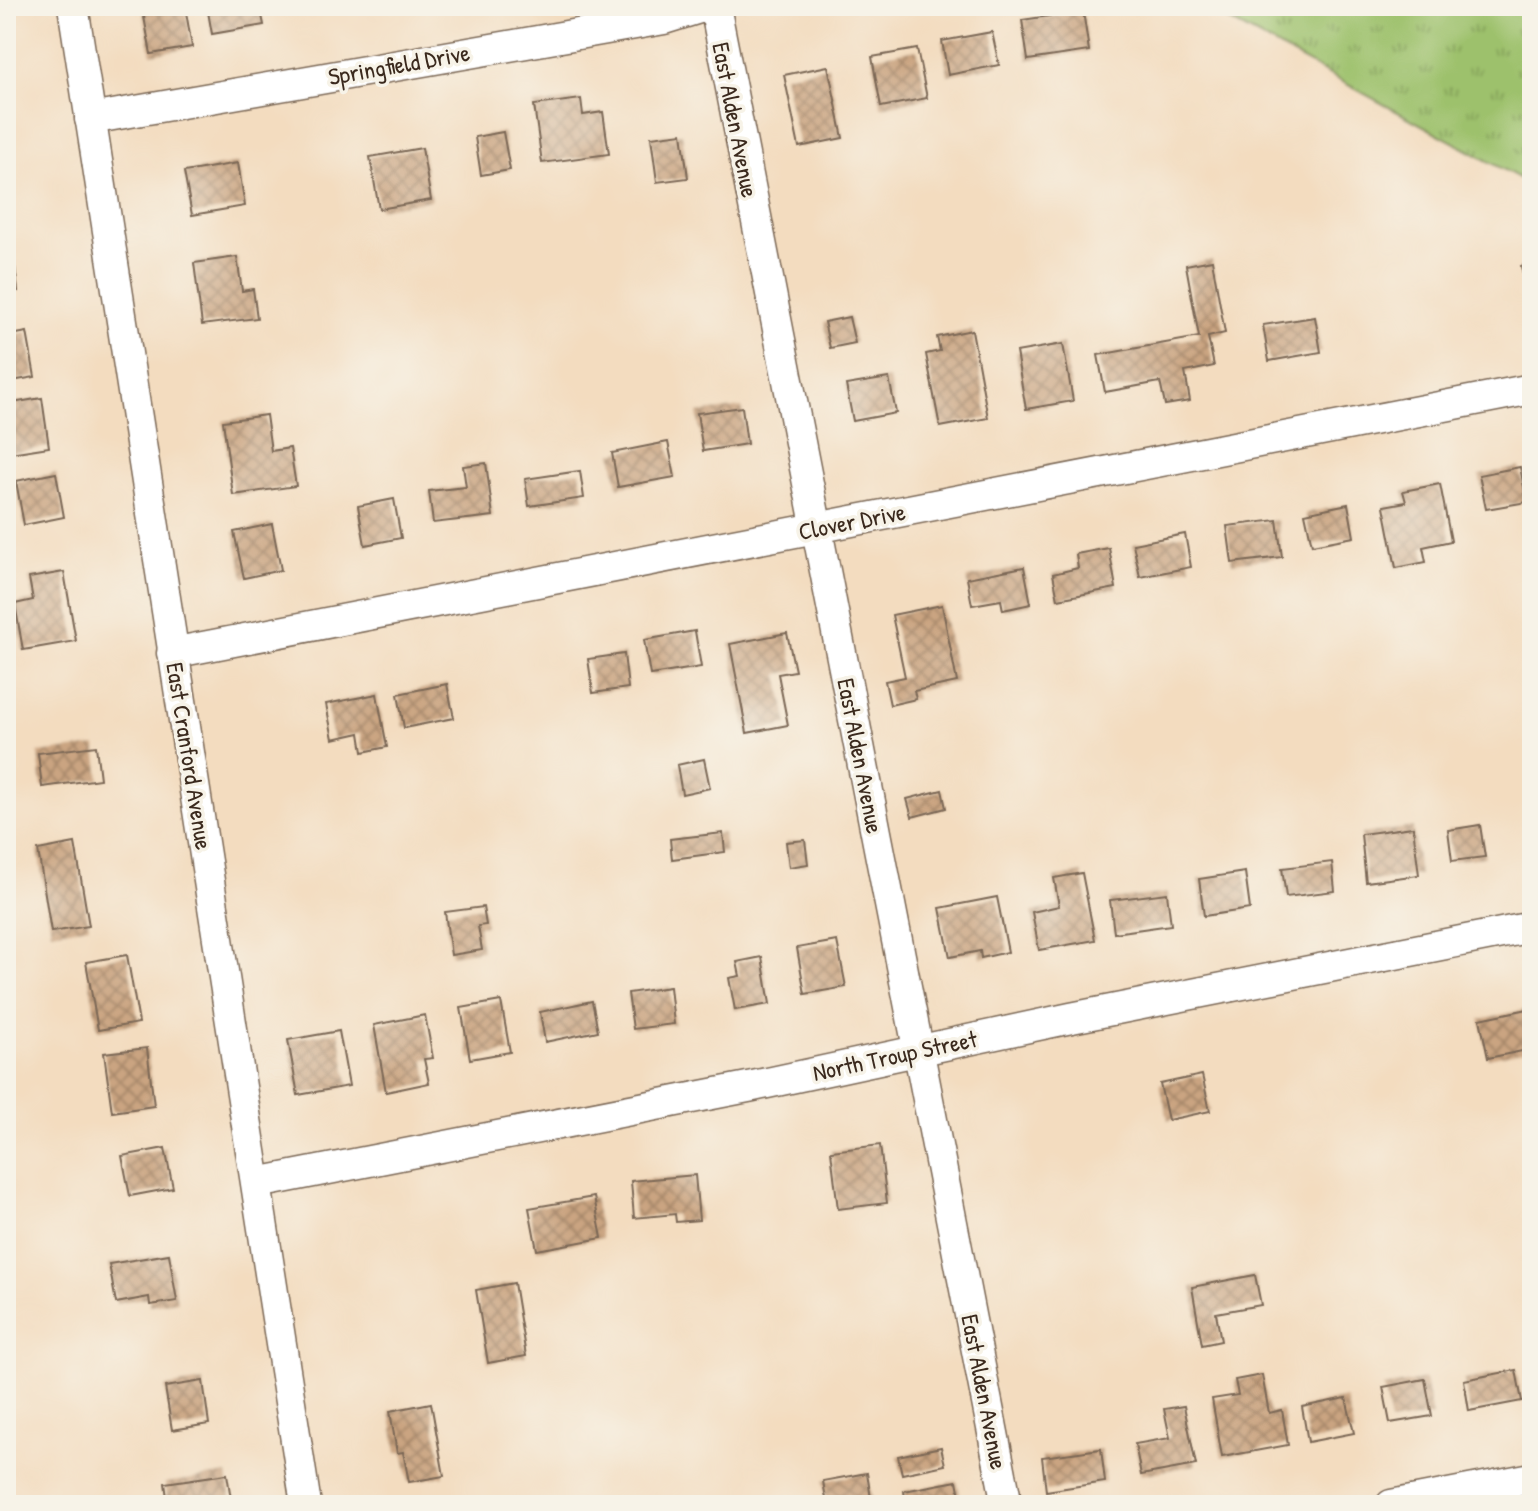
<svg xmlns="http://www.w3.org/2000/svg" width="1538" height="1511" viewBox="0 0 1538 1511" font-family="'Patrick Hand',sans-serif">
<defs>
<pattern id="park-tufts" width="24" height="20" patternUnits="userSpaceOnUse" patternTransform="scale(2)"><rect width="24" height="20" fill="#9dc16c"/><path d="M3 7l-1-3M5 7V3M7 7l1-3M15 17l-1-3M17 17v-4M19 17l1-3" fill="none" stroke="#819d58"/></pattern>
<pattern id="building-cross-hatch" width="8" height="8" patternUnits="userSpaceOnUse" patternTransform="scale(2)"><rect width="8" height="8" fill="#caa481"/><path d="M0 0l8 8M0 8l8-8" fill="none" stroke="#a58669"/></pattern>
</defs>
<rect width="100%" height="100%" fill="#f7f3e8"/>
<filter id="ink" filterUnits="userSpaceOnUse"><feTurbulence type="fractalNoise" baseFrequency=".0125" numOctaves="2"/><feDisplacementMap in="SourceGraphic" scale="16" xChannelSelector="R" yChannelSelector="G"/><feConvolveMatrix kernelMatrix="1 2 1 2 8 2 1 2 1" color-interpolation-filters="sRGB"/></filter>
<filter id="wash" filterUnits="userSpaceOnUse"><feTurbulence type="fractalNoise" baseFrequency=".006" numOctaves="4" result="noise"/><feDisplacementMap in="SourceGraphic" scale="32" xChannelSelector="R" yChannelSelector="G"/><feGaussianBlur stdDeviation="1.8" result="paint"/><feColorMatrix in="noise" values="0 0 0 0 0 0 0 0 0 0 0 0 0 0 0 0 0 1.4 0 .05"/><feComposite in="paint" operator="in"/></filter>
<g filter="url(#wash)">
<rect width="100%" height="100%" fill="#f3dcbf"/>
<path fill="url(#park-tufts)" stroke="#6c7645" stroke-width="2" d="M1203 6H1532V185Z"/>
<g id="blocks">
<g fill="url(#building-cross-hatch)">
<path d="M142 6H185L192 47 151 54Z"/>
<path d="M207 6H260L264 25 212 34Z"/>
<path d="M1083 11 1089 51 1028 60 1022 20Z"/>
<path d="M992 32 999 65 948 75 942 41Z"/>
<path d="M917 49 927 98 881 107 872 57Z"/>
<path d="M828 66 843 138 799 147 784 75Z"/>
<path d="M581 99 583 115 603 112 609 154 542 163 534 105Z"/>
<path d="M503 132 510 170 481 175 475 137Z"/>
<path d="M682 133 688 178 657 182 651 137Z"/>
<path d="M422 148 431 200 379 209 370 157Z"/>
<path d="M238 163 245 206 192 215 184 172Z"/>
<path d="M11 234 18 291 6 292V235Z"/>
<path d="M237 257 242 291 253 289 257 318 202 325 194 263Z"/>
<path d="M1212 260 1225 333 1208 337 1214 366 1185 372 1190 401 1165 405 1160 382 1105 392 1098 355 1199 337 1186 265Z"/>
<path d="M1532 263V309L1531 310 1521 266Z"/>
<path d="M849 317 855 343 830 348 824 322Z"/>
<path d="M1315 317 1321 352 1269 361 1263 325Z"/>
<path d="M972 330 988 418 940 427 926 354 940 351 937 337Z"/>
<path d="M27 332 35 377 6 382V336Z"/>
<path d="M1063 344 1073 401 1026 409 1016 352Z"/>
<path d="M889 378 896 413 853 421 846 385Z"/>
<path d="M42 398 49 447 10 453 6 404Z"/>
<path d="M742 407 747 444 703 451 697 413Z"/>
<path d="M266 415 271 451 290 448 296 486 233 495 223 421Z"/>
<path d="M668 442 675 477 618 487 612 453Z"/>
<path d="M486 463 493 516 433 523 429 491 466 487 463 466Z"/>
<path d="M1520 467 1527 502 1486 509 1479 475Z"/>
<path d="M580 471 584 498 529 506 525 479Z"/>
<path d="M56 473 64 517 24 525 16 481Z"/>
<path d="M1440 484 1451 541 1423 547 1426 562 1396 568 1384 506 1406 502 1403 491Z"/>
<path d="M394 499 401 538 365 545 358 506Z"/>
<path d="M1348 504 1354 537 1312 545 1305 513Z"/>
<path d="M1277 520 1282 557 1232 563 1227 526Z"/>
<path d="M272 524 281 570 244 578 234 532Z"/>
<path d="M1185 534 1191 567 1140 577 1133 544Z"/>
<path d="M1109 548 1116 588 1058 599 1053 574 1078 568 1076 554Z"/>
<path d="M1024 567 1031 604 1003 610 1001 600 972 605 967 578Z"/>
<path d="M64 572 76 641 23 650 15 604 33 600 29 578Z"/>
<path d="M942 605 957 682 914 691 916 699 890 705 885 681 905 677 892 615Z"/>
<path d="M695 631 701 667 650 675 644 640Z"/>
<path d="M787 633 795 671 778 674 788 725 747 733 730 644Z"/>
<path d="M624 654 628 688 593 693 588 659Z"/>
<path d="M447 684 454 718 404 728 398 694Z"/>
<path d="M377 694 387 747 363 752 360 733 333 739 326 704Z"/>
<path d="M96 746 100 779 42 787 38 753Z"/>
<path d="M704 759 710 788 682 794 677 765Z"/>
<path d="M942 790 946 808 912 817 907 799Z"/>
<path d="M1480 825 1485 857 1452 861 1448 830Z"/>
<path d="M1413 827 1419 875 1366 882 1361 834Z"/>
<path d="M723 833 725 852 672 859 670 839Z"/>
<path d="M805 840 808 864 789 867 786 842Z"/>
<path d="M75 843 89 926 51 932 38 850Z"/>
<path d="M1332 862 1335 891 1286 897 1282 868Z"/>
<path d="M1245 872 1250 909 1204 916 1199 879Z"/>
<path d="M1082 873 1095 940 1039 950 1032 912 1059 906 1054 878Z"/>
<path d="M1167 893 1171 925 1114 933 1110 900Z"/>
<path d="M997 897 1008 952 981 958 980 951 950 957 940 908Z"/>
<path d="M483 907 486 925 478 926 482 950 451 955 445 912Z"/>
<path d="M837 941 846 987 805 994 797 948Z"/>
<path d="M127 955 139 1023 98 1030 86 962Z"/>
<path d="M762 957 770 1004 735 1010 729 978 740 976 737 962Z"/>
<path d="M670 987 674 1024 633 1029 628 993Z"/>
<path d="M501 1001 510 1052 470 1059 461 1008Z"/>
<path d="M592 1001 598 1031 545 1042 540 1012Z"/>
<path d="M1528 1009 1532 1049 1488 1058 1480 1019Z"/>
<path d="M425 1015 433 1058 424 1059 429 1083 386 1092 374 1025Z"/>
<path d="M339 1031 349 1086 298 1095 288 1040Z"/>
<path d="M147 1048 154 1106 112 1112 104 1053Z"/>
<path d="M1202 1075 1210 1111 1168 1120 1160 1084Z"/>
<path d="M880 1145 887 1203 838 1209 831 1151Z"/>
<path d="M165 1148 173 1188 130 1196 122 1156Z"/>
<path d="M695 1175 699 1220 676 1222 675 1214 634 1218 631 1181Z"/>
<path d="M594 1197 602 1238 537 1250 529 1208Z"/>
<path d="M169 1254 177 1301 150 1305 149 1297 116 1303 109 1264Z"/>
<path d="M1255 1275 1261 1305 1216 1313 1221 1341 1202 1345 1192 1287Z"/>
<path d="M514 1283 526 1356 488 1363 476 1290Z"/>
<path d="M1516 1370 1522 1401 1469 1411 1464 1380Z"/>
<path d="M1262 1375 1269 1413 1282 1410 1288 1445 1222 1457 1212 1399 1238 1395 1235 1380Z"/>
<path d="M1425 1379 1432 1416 1390 1423 1383 1387Z"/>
<path d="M203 1381 209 1424 172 1430 165 1387Z"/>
<path d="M1346 1398 1354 1433 1308 1442 1302 1407Z"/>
<path d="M431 1403 444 1476 409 1482 403 1452 397 1453 390 1411Z"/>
<path d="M1184 1406 1196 1465 1141 1475 1135 1444 1170 1438 1164 1409Z"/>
<path d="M941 1447 945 1465 902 1474 898 1456Z"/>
<path d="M1101 1449 1105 1482 1046 1491 1042 1457Z"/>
<path d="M867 1473 872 1505H827L823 1481Z"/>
<path d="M227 1474 232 1505H168L165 1483Z"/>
<path d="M957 1481 962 1505H906L904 1491Z"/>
</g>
</g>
</g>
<g filter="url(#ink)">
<use href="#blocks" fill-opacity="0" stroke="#7b6856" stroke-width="2"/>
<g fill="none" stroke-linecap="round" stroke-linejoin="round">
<defs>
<g id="minor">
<path d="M73 6 306 1505"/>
<path d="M715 6 1007 1505"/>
<path d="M90 119 664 19 706 6"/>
<path d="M172 653 1532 389"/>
<path d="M257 1183 753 1086 1071 1018 1532 927"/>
<path d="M1391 1505 1532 1478"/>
</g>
</defs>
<use href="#minor" stroke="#7b6856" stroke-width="33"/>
<use href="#minor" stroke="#fff" stroke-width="30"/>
</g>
</g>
<g text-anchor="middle" stroke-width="7" stroke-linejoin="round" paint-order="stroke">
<g font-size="24" fill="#3b2a1e" stroke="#f7f3e8">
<text transform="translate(399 65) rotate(-10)" y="8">Springfield Drive</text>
<text transform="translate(735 120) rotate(79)" y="8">East Alden Avenue</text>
<text transform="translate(852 522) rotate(-11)" y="8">Clover Drive</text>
<text transform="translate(189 756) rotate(81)" y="8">East Cranford Avenue</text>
<text transform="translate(860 756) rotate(79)" y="8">East Alden Avenue</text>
<text transform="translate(895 1056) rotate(-12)" y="8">North Troup Street</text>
<text transform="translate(984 1392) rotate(79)" y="8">East Alden Avenue</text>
</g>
</g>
<rect width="1538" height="1511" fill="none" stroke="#f7f3e8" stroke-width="32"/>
</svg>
